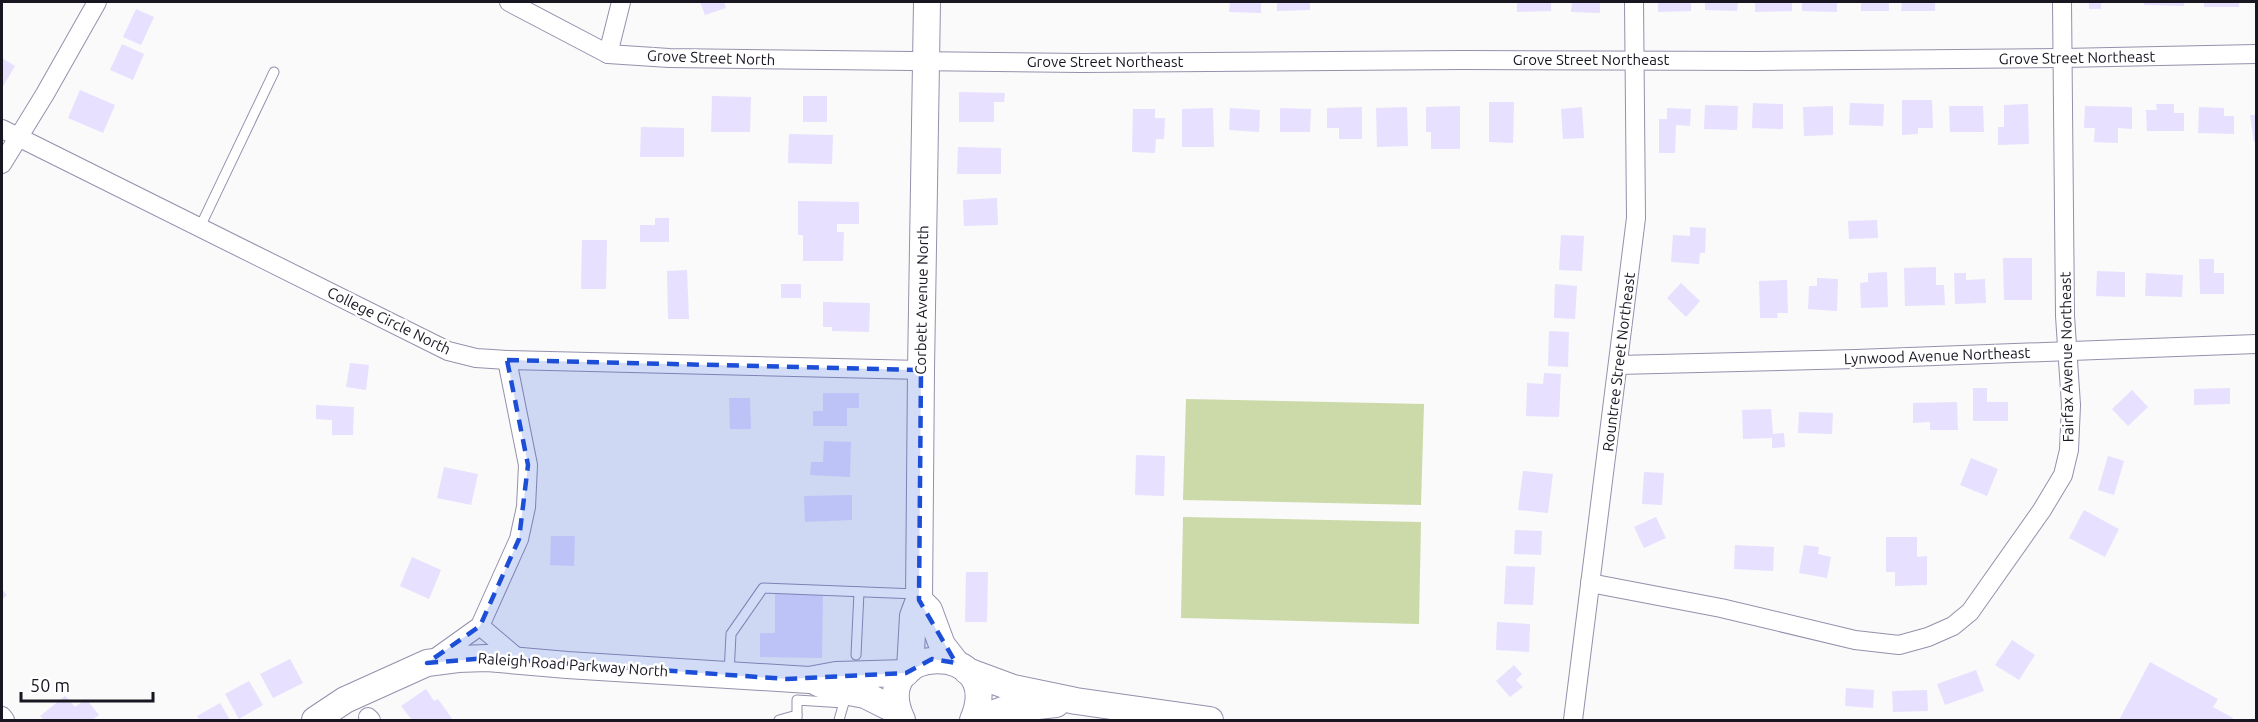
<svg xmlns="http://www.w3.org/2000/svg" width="2258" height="722" viewBox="0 0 2258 722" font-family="Ubuntu,sans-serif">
<rect width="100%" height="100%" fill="#fafafa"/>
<g fill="#cbdaa8">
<path d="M1186 399 1424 404 1421 505 1183 500Z"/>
<path d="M1183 517 1421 522 1419 624 1181 618Z"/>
</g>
<g fill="#e7e0ff">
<path d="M700 2H724L726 8 705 15Z"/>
<path d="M1230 2H1261V13L1229 12Z"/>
<path d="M1277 2H1310V10L1277 11Z"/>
<path d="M1517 2H1551V11L1517 12Z"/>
<path d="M1572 2H1600V13L1571 12Z"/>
<path d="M1658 2H1691V11L1658 12Z"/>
<path d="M1705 2H1738L1737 11 1705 10Z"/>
<path d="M1755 2H1792V11L1755 12Z"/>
<path d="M1802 2H1837V12L1802 11Z"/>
<rect x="1861" y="2" width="28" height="9"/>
<path d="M1902 2H1935V11H1901Z"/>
<rect x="2089" y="2" width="12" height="7"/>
<path d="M2144 2H2184V6L2144 5Z"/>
<rect x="2204" y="2" width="35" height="5"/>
<path d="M136 9 154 17 141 45 123 37Z"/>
<path d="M122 44 144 54 133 80 110 70Z"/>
<path d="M2 58 15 66 2 88Z"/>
<path d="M80 90 115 105 103 133 68 118Z"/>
<path d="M959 92 1005 93 1004 102H994V122H959Z"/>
<path d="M712 96 751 97 750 132H711Z"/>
<rect x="803" y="96" width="24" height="26"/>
<path d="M1902 100H1932L1933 128H1918V134L1902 135Z"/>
<path d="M1489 102H1514L1513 143 1489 142Z"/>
<path d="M1753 103 1783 104V129L1752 128Z"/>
<path d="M1850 103 1884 104 1883 126 1849 125Z"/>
<path d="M2028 104 2029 144 1998 145V127H2004V105Z"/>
<path d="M2156 104H2174V113H2184V131H2147L2146 110H2157Z"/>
<path d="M1705 105 1738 106 1737 130 1704 129Z"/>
<path d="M1460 106V149H1431V132H1426V107Z"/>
<path d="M1833 106V135L1804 136 1803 107Z"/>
<path d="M1949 106H1983L1984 132H1950Z"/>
<path d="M2085 106 2132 107V129L2118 128V143L2094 142 2095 128H2084Z"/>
<path d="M1362 107V139H1339V128H1327V108Z"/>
<path d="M1407 107 1408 146 1377 147 1376 108Z"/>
<path d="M1582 107 1584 138 1563 139 1561 109Z"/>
<path d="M2199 107 2224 108V116H2234V134L2198 133Z"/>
<path d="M1213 108 1214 147H1182V109Z"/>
<path d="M1230 108 1260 110 1259 132 1229 130Z"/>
<path d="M1280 108 1311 109 1310 132H1280Z"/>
<path d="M1667 108 1691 109 1690 126 1676 125 1675 153H1659V119H1667Z"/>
<path d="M1133 109H1155V118H1165L1164 139H1156L1155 153 1132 152Z"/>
<path d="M2250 115H2256V141L2254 142Z"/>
<path d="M641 127 684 128V157H640Z"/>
<path d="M789 134 833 135 832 164 788 163Z"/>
<path d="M958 147 1001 148V174H957Z"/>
<path d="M997 198 998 225 964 226 963 200Z"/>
<path d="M798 201 859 202V224H837V232H844L843 261H803V235H798Z"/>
<path d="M655 218H669V242H640V225H655Z"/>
<path d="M1877 220 1878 238 1849 239 1848 221Z"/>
<path d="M1690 227 1706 228 1705 253H1700L1699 264 1671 262 1673 235 1690 236Z"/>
<path d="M1561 235 1584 236 1582 271 1559 270Z"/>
<path d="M582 240H607L606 289H581Z"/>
<path d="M2003 258H2032V300H2004Z"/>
<path d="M2199 259H2214V273H2224V294H2200Z"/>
<path d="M1936 267V285H1944L1945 305 1905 306 1904 268Z"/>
<path d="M687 270 689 319H668L667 271Z"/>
<path d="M2097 271 2125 272V297L2096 296Z"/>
<path d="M1887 272 1888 307 1861 308 1860 283 1868 282V273Z"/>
<path d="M1954 273H1966V280L1985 279 1986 303 1955 304Z"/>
<path d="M2146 273 2183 275 2182 297 2145 296Z"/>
<path d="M1817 278 1838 279 1837 311 1808 309 1809 286H1817Z"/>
<path d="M1787 280 1788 313H1777L1778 318H1760L1759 281Z"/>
<path d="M1681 283 1700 301 1686 317 1667 298Z"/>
<rect x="781" y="284" width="20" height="14"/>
<path d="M1555 284 1577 286 1575 319 1554 318Z"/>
<path d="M823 302 870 303 869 332 832 331V327H823Z"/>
<path d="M1549 331 1569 332 1568 367 1548 366Z"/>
<path d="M350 363 369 365 366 390 346 387Z"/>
<path d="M1544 373 1561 374 1559 417 1526 416 1527 383 1543 384Z"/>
<path d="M1973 388H1987V402H2008V421H1973Z"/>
<path d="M2230 388V404L2194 405V389Z"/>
<path d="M2132 390 2148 407 2128 426 2112 409Z"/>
<path d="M823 393H859V408H847V426H813V411H823Z"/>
<path d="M729 398H750L751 429H730Z"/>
<path d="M1957 402 1958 430H1930V422L1913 423V403Z"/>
<path d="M316 405 354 407 353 435H332V420L316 419Z"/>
<path d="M1771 409 1773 434 1784 433 1785 447 1772 448V438L1743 439 1742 410Z"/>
<path d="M1799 412 1833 413 1832 434 1798 433Z"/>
<path d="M824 441 851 442 850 477 810 475 811 462H823Z"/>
<path d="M1136 455 1165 456 1164 496 1135 495Z"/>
<path d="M2108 456 2124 461 2114 495 2098 490Z"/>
<path d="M1971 458 1998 469 1987 496 1960 485Z"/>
<path d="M444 467 478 474 471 505 437 498Z"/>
<path d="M1523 471 1553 474 1548 513 1518 510Z"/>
<path d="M1644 472 1664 473 1662 505 1642 504Z"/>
<path d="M852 495V520L805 522 804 496Z"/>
<path d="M2084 510 2119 529 2105 557 2069 538Z"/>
<path d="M1656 517 1666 538 1644 548 1634 527Z"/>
<path d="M1515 530 1542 531 1541 555 1514 554Z"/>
<path d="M551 536H575L574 566 550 565Z"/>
<path d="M1886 537H1917V557L1927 556V585L1895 586V572H1886Z"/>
<path d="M1735 545 1774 547 1773 571 1734 569Z"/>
<path d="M1804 545 1819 547 1818 554 1831 557 1827 578 1799 573Z"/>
<path d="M412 557 441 570 429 599 400 586Z"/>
<path d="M1506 566 1535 567 1533 605 1504 604Z"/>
<path d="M966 572H988L987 622H965Z"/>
<path d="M2 589 7 595 2 600Z"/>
<path d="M775 593 823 594 822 658 760 657V633H775Z"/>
<path d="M1497 622 1530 624 1529 652 1496 650Z"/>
<path d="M2012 640 2035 655 2019 680 1995 665Z"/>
<path d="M290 659 303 683 273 698 260 674Z"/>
<path d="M2150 662 2218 699 2213 707 2233 718 2232 720H2119Z"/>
<path d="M1514 665 1522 674 1516 680 1523 687 1510 697 1496 681Z"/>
<path d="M1976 670 1984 691 1945 705 1937 684Z"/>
<path d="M249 681 263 705 239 719 225 694Z"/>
<path d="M1846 688 1874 690 1873 708 1845 706Z"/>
<path d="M426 689 434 701 438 699 453 720H412L401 706Z"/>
<path d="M1927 690 1928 711 1893 712 1892 691Z"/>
<path d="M65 696 75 707 86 699 99 715 92 720H44L40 716Z"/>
<path d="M220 703 230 720H200L197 716Z"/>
</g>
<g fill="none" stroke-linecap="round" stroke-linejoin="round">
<defs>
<g id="lane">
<path d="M200 227 274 72"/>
<path d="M856 655 859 592"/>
<path d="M729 674 731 634 763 588 917 594"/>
<path d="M779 720 797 715"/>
<path d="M797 720V700L844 703"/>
<path d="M839 720 845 699"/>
</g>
<g id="street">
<path d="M509 2 608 54 669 58 1082 63 1462 60 1756 61 2063 58 2256 54"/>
<path d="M608 54 621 2"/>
<path d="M2 129 448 351 476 358 507 360 921 370"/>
<path d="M2 164 45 94 97 2"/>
<path d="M1618 365 1856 359 2256 344"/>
<path d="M1590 583 1721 608 1855 640 1899 645 1928 637 1953 626 1970 612 2042 510 2063 475 2069 450 2071 405 2065 316 2062 2"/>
<path d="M480 626 520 660"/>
<path d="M431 661 480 626 519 539 526 507 528 465 507 360"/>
<path d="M2 716 5 720"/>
<path d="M368 717 371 720"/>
<path d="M1573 720 1636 218 1634 2"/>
</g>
<g id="secondary">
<path d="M919 600 929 610 942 645 956 663"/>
<path d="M910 669 913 616 919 600 921 370 927 2"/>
<path d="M967 671 1013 688 1076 701 1210 720"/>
<path d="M818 683 833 689 865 695 897 711"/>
<path d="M315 720 345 700 427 663 458 659 487 658 567 665 809 680 836 675 906 673"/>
<path d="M902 720C865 642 1008 639 973 720"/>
<path d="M975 720 1003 710 1056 704"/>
</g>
</defs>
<use href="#lane" stroke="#9590ac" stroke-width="11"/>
<use href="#street" stroke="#9590ac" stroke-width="20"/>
<use href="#secondary" stroke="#9590ac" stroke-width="28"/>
<use href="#lane" stroke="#fff" stroke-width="9"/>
<use href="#street" stroke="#fff" stroke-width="18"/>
<use href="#secondary" stroke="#fff" stroke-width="26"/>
</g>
<path fill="#1d4ed8" fill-opacity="0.2" stroke="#1d4ed8" stroke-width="4.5" stroke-dasharray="12 8" stroke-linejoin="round" d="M507 360 921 370 919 600 956 663 932 659 906 673 787 679 487 658 427 663 480 626 519 539 528 465Z"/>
<g text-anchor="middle" stroke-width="5" stroke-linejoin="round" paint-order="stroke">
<g font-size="15" fill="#191621" stroke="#fff">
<text transform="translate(711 58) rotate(2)" y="5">Grove Street North</text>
<text transform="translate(2077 58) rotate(-1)" y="5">Grove Street Northeast</text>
<text x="1591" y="65">Grove Street Northeast</text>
<text x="1105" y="67">Grove Street Northeast</text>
<text transform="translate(922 300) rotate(-89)" y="5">Corbett Avenue North</text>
<text transform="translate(389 321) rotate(26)" y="5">College Circle North</text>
<text transform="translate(1937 356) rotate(-2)" y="5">Lynwood Avenue Northeast</text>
<text transform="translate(2067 357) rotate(-91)" y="5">Fairfax Avenue Northeast</text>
<text transform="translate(1619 362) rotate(-83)" y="5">Rountree Street Northeast</text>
<text transform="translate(573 665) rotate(4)" y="5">Raleigh Road Parkway North</text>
</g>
</g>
<rect width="2258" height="722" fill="none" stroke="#191621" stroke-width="6"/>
<path d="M21 692v9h132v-9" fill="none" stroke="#191621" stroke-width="3"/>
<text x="30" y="692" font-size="18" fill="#191621" stroke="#ffffff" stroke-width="4.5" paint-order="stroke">50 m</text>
</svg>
